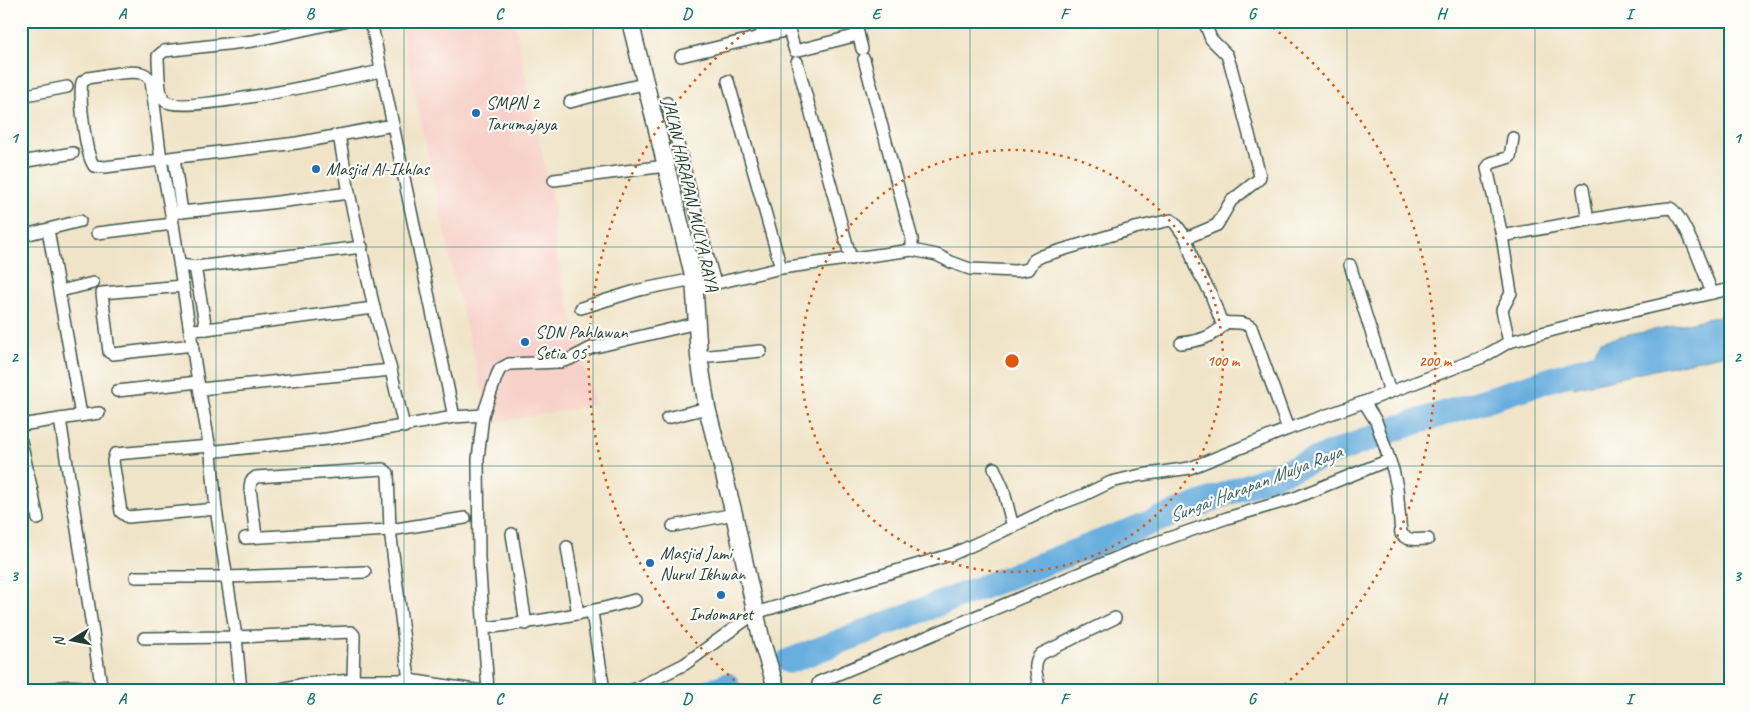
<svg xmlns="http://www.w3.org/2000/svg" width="1751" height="712" viewBox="0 0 1751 712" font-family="Caveat,sans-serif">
<rect width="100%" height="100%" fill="#fdfcf7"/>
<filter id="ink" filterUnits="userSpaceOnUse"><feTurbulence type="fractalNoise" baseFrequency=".02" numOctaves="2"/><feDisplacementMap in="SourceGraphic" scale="10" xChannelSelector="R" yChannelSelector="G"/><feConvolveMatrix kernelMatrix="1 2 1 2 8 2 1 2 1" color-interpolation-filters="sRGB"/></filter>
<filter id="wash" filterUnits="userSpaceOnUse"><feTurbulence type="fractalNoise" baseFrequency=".0096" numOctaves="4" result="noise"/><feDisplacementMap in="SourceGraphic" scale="20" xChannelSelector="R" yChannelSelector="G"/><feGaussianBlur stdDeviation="1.12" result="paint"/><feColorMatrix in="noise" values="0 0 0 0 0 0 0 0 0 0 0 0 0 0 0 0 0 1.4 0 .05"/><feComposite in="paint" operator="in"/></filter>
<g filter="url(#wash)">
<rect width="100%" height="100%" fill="#f0e4c8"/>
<path fill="#f7d1c9" d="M400 21H514L553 204 556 255 595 405 491 423 454 279Z"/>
<path fill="#68aede" stroke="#447689" d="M1730 314V353L1573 388 1601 341Z"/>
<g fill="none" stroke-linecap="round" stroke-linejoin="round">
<g stroke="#68aede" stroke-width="25">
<path d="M789 661 1398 428 1615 359"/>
<path d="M710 691 727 685"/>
</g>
</g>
</g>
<g filter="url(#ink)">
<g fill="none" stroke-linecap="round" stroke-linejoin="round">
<defs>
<g id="street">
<path d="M344 21 253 41 164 51 158 56V60C159 70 158 95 165 101 181 116 351 77 381 71"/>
<path d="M368 21 373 31 393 125"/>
<path d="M760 21 763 36"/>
<path d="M855 21 862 49"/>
<path d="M1204 21 1211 39 1227 55 1231 67 1260 176 1259 179 1231 201 1217 225 1186 238 1195 266 1210 292 1221 321C1231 325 1242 320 1251 327L1288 429"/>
<path d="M856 25 872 21"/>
<path d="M681 56 789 30 795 51 858 35"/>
<path d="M797 62 851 259"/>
<path d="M728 81 781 268"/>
<path d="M21 96 67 87"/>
<path d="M570 102 604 93 644 84"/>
<path d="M667 103 715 284"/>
<path d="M339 135 349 193 374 308 391 370 404 427"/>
<path d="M174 158 182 212"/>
<path d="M21 162 73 153"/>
<path d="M554 180 666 166"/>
<path d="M1583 189 1588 220 1627 213 1670 208C1683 213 1706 277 1712 293"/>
<path d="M171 213 262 204 349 193"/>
<path d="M48 230 81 415"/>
<path d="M97 233 173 224"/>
<path d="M21 236 80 221"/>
<path d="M1502 236 1588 220"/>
<path d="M912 250 937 255 951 262 970 269 1016 271 1029 269 1034 260 1042 256 1135 228 1171 220 1175 223 1186 238"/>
<path d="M180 265 195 267 362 247"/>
<path d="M1350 265 1390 392"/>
<path d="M195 267 206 329"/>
<path d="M183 286 102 293 109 352 113 354 193 345"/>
<path d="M696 288 781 268 912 250V239L864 59"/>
<path d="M60 291 93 283"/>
<path d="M581 308 639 290 694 279"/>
<path d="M190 330 206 329 374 308"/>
<path d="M1509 342 1502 310 1511 293 1502 236 1487 168 1491 163 1510 157 1513 138"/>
<path d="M1181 343C1199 341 1214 337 1225 323"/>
<path d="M699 357 761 351"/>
<path d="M200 389 391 370"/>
<path d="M117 391 198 382"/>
<path d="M1364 402 1376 421 1393 470 1397 487 1401 534C1409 542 1418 539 1428 539"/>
<path d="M667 418 707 408"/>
<path d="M60 419 102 691"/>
<path d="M21 425 99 413"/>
<path d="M21 441 38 519"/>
<path d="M210 446 115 454 113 461 121 512 128 517 216 509"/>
<path d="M211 454 217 451 327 439 454 417 483 415"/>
<path d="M994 468 1003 488 1013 527"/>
<path d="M673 526 734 514"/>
<path d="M512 534 526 624"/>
<path d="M256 537 250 488 251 481 256 477 383 469 388 473 390 530 409 680"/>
<path d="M245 538 390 530 465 518"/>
<path d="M567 547 578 614"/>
<path d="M136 577H226L365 572"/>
<path d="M592 612 604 691"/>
<path d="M485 628C536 622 586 614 635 600"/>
<path d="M144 638 236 637 351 632 354 635V641L353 680"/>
<path d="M41 691C64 685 78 685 102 691"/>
<path d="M241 691 236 637 216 509 211 454 198 382 173 224 161 160 151 80C148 77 146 74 141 73 127 70 103 76 88 78L82 82C79 97 85 154 94 166L105 167 161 160 169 158 297 143 393 125 454 417"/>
<path d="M271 691 303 684 353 680H409L481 691"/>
<path d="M488 691 479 558 478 459 483 415 497 375 500 369 509 364 560 362 570 359 591 348 697 323"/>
<path d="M631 691 685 664 755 613 953 554 997 534 1052 507 1084 495 1111 482 1141 475 1190 468 1288 429 1364 402 1483 357 1509 342 1572 325 1730 289"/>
<path d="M821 691 818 684 819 682 1140 548 1227 518 1292 499 1389 460"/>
<path d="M1040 691C1038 678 1031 664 1041 654L1115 618"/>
</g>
<path id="secondary" d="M630 21 694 279 699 357 707 408 734 514 762 642 777 691"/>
</defs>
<use href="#street" stroke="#3e564a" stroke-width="14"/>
<use href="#secondary" stroke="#3e564a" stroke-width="19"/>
<use href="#street" stroke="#fff" stroke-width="11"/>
<use href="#secondary" stroke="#fff" stroke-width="16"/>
</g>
</g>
<path fill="none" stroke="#0f766e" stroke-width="1" stroke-opacity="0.55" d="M216 21V691M404 21V691M593 21V691M781 21V691M970 21V691M1158 21V691M1347 21V691M1535 21V691M21 247H1730M21 466H1730"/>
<g fill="none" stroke="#de580e" stroke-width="2.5" stroke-dasharray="2.5 5">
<circle cx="1012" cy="361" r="211"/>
<path d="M746 690A423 423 0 0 1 757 23M1267 23A423 423 0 0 1 1278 690"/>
</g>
<g fill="#1f6fb2" stroke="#fdfcf7" stroke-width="2">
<circle cx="476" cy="113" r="5"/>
<circle cx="316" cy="169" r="5"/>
<circle cx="525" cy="342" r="5"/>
<circle cx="650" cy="563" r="5"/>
<circle cx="721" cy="595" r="5"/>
</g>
<g text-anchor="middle" stroke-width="4.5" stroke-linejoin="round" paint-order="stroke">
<g font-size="18" fill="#1f3d34" stroke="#fdfcf7" text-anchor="start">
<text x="486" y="109">SMPN 2<tspan x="486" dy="21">Tarumajaya</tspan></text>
<text x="326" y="175">Masjid Al-Ikhlas</text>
<text x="535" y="338">SDN Pahlawan<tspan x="535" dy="21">Setia 05</tspan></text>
<text x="660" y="559">Masjid Jami<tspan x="660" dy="21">Nurul Ikhwan</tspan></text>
<text x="721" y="620" text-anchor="middle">Indomaret</text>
</g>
<g font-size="18" fill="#1f3d34" stroke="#fdfcf7">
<text transform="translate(691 195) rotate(77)" y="6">JALAN HARAPAN MULYA RAYA</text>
</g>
<g font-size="19" font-style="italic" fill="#355f67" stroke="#fdfcf7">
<text transform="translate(1255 483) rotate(-21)" y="7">Sungai Harapan Mulya Raya</text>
</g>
</g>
<circle cx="1012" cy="361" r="8" fill="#de580e" stroke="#fdfcf7" stroke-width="2.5"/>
<g font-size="15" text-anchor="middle" font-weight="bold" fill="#de580e" stroke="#fdfcf7" stroke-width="4.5" stroke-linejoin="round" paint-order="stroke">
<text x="1223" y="366">100 m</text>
<text x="1435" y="366">200 m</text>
</g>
<rect width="1751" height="712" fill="none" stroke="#fdfcf7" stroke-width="55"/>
<g transform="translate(72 640) rotate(260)" stroke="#fdfcf7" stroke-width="4" paint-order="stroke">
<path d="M0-4L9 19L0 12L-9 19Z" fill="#1f3d34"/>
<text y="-8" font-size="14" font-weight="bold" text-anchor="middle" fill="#1f3d34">N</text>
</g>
<rect x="28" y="28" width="1696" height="656" fill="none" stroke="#0f766e" stroke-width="2"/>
<g font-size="16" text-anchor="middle" font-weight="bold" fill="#0f766e">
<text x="122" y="19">A</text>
<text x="310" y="19">B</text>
<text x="499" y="19">C</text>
<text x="687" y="19">D</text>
<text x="876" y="19">E</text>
<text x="1064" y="19">F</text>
<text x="1252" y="19">G</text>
<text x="1441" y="19">H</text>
<text x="1629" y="19">I</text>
<text x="14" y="143">1</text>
<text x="1737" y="143">1</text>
<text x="14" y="362">2</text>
<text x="1737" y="362">2</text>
<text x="14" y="581">3</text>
<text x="1737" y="581">3</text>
<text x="122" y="704">A</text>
<text x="310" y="704">B</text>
<text x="499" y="704">C</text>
<text x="687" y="704">D</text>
<text x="876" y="704">E</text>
<text x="1064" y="704">F</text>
<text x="1252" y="704">G</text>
<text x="1441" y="704">H</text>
<text x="1629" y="704">I</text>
</g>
</svg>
